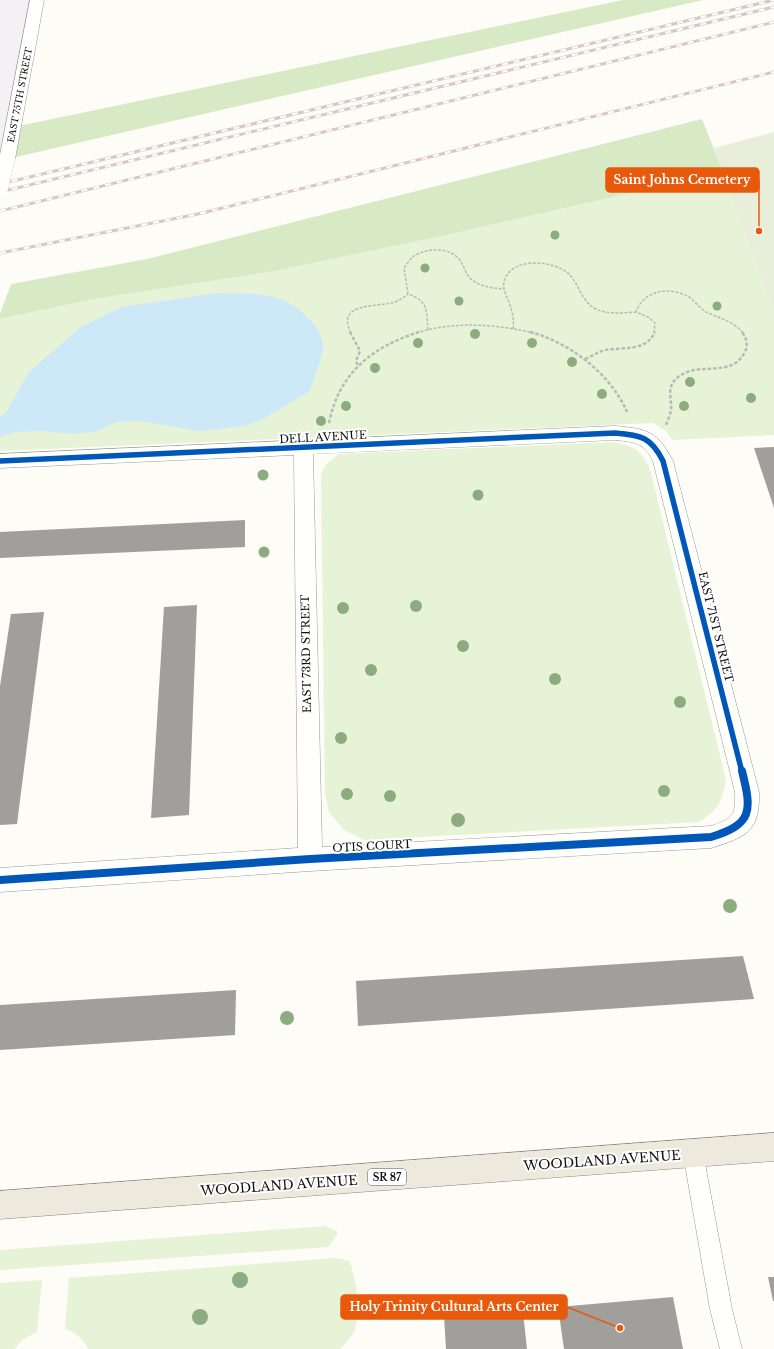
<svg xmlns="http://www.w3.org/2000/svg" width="774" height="1349" viewBox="0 0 774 1349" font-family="'Libre Baskerville',serif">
<rect width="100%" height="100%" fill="#fdfcf7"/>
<path fill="#f5f0f3" d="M0 0H37L0 160Z"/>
<g fill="#e7f3d7">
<path d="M723 172 774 314V435L672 440 666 431 653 423 0 451V319L94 299 275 271 447 235Z"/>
<path d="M615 442C636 447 640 450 650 469L726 780C721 803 719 809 699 822L364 840 344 830 329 812 325 794 321 475 326 464 339 454Z"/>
<path d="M325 1226 338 1232 329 1247 0 1270V1250Z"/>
<path d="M335 1258 350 1261C356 1283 362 1307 355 1329 353 1336 345 1343 341 1349H88C85 1341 74 1331 65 1329L69 1278Z"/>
<path d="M42 1280 37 1332 22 1340 15 1349H0V1283Z"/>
</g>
<g fill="#d8eac5">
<path d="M623 0H703L7 159 14 127Z"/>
<path d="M702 119 723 172 447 235 275 271 94 299 0 319V314L11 284 147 259Z"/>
</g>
<path fill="#e9eedb" d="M774 132V314L714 148Z"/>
<path fill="#cde8f7" d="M216 293C252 294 284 290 310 320 317 328 322 335 323 346 323 357 313 380 310 391L263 419 245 426 200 431 141 421 117 422 97 431 76 434 40 431 15 432 0 437V417L7 411 28 373 82 326 122 307Z"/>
<g fill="#a19f9c">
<path d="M774 447V508L754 448Z"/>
<path d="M245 520V547L0 558V532Z"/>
<path d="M197 605 189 815 151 818 164 607Z"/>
<path d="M44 612 17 824 0 825V686L11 614Z"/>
<path d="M743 956 754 999 358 1026 356 981Z"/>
<path d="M236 990 235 1035 0 1050V1005Z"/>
<path d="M768 1277H774V1301H773Z"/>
<path d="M673 1297 683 1349H564L558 1307Z"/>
<path d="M523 1312 527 1349H446L444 1316Z"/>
</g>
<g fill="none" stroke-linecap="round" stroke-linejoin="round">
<defs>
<path id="lane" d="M693 1143 700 1146 703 1153 732 1309 742 1349H720L710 1309 683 1153 686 1146Z"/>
<g id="street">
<path d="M30 0H44L15 159 12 162 7 164 2 162 0 155Z"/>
<path d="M615 426C648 429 657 431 673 461L759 792C760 832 746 837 711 848L310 871 0 892V868L298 848 294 455 0 468V454ZM615 440C634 442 644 442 653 461L735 792C736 815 733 819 711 826L322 847 313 454Z"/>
</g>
<path id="primary" d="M774 1133V1161L0 1219V1191Z"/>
</defs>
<use href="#lane" stroke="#979795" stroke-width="1"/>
<use href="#street" stroke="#979795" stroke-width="1"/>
<use href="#primary" stroke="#858482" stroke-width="1"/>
<g stroke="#b9b9b8" stroke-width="1.5" stroke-dasharray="3 1.5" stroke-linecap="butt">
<path d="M513 329C514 322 513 315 511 308 509 300 502 290 504 282 510 256 554 260 569 274 579 284 581 300 594 308 606 315 623 313 636 312"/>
<path d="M428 330C426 311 429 301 408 294L404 268C407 264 410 259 414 256 426 248 448 247 458 258 464 264 465 274 471 279 480 287 493 288 504 289"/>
<path d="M351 333C336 303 374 307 391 303 397 302 403 298 408 294"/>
<path d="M416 333C455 321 495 324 534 333"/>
<path d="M654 333 655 323 648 317 636 312C643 291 668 286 687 296 695 300 699 308 706 312 719 318 735 322 743 333"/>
</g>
<g stroke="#b9b9b8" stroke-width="2.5" stroke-dasharray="3.5 2" stroke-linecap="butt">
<path d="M350 332 360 351 356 361 358 366"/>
<path d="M530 332C569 342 611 374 627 412"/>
<path d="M585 359C592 356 598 352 605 350 623 347 646 352 655 332"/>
<path d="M329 423C339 373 372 347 419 332"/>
<path d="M666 425C668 420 670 415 671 410 672 400 667 390 674 381 678 376 684 373 690 371 709 366 734 374 745 352 748 345 747 339 742 332"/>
</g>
<use href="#lane" fill="#fffffe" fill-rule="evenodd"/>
<use href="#street" fill="#fffffe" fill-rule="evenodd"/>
<use href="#primary" fill="#ede9dc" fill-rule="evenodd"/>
<defs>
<g id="rail">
<path d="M0 184 774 0"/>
<path d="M0 192 774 7"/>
<path d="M0 211 774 22"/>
<path d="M0 253 198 214 774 72"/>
</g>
</defs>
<use href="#rail" stroke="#d9c6c7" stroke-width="3"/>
<use href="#rail" stroke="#fff" stroke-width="2" stroke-dasharray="6" stroke-linecap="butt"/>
<defs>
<path id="street-bridge" d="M0 189 7 159"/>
</defs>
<use href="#street-bridge" stroke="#979795" stroke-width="16" stroke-linecap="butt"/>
<use href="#street-bridge" stroke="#fffffe" stroke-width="16"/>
<defs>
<path id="cycleway-far1" d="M0 461 615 433C641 435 651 437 663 461L742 772"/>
<path id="cycleway" d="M0 880 310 859 711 837C753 824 752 811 742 771"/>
</defs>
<use href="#cycleway-far1" stroke="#fff" stroke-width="8"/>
<use href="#cycleway" stroke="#fff" stroke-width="10"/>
<use href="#cycleway-far1" stroke="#0057b8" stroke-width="5.5"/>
<use href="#cycleway" stroke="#0057b8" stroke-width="8"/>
</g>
<g fill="#8cac80">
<circle cx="555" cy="235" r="4.5"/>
<circle cx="425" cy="268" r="4.5"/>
<circle cx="459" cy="301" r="4.5"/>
<circle cx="717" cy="306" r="4.5"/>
<circle cx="475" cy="334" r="5"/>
<circle cx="418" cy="343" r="5"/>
<circle cx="532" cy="343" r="5"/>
<circle cx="572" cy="362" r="5"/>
<circle cx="375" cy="368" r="5"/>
<circle cx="690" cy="382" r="5"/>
<circle cx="602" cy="394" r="5"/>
<circle cx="751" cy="398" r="5"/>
<circle cx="346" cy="406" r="5"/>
<circle cx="684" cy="406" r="5"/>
<circle cx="321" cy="421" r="5"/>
<circle cx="263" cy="475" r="5.5"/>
<circle cx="478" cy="495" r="5.5"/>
<circle cx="264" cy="552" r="5.5"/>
<circle cx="416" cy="606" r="6"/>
<circle cx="343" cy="608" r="6"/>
<circle cx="463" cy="646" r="6"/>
<circle cx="371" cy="670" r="6"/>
<circle cx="555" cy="679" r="6"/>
<circle cx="680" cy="702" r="6"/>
<circle cx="341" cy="738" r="6"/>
<circle cx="664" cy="791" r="6"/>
<circle cx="347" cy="794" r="6"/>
<circle cx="390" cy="796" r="6"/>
<circle cx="458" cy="820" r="7"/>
<circle cx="730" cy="906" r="7"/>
<circle cx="287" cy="1018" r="7"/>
<circle cx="240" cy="1280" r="8"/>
<circle cx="200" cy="1317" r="8"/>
</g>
<g text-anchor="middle" stroke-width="4" stroke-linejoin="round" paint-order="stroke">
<g font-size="9" fill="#111" stroke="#fff">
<text transform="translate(20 95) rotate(-79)" y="3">EAST 75TH STREET</text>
</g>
<rect fill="#fff" stroke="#585858" stroke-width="1" x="368" y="1169" width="38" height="16" rx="3"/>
<g font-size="10" font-weight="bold" fill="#111">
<text x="387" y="1181">SR 87</text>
</g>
<g font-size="11" fill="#111" stroke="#fff">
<text transform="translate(323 437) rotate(-3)" y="4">DELL AVENUE</text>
<text transform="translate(716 627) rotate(76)" y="4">EAST 71ST STREET</text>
<text transform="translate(306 654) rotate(-91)" y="4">EAST 73RD STREET</text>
<text transform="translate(372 846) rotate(-3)" y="4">OTIS COURT</text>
</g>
<g font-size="13" fill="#111" stroke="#fff">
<text transform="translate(602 1160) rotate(-4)" y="5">WOODLAND AVENUE</text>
<text transform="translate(279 1185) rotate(-4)" y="5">WOODLAND AVENUE</text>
</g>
</g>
<path fill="none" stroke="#e8590c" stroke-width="1.5" d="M759 231L759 180M620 1328L567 1307"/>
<g fill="#e8590c" stroke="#fff" stroke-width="1.5">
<circle cx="759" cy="231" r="4"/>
<circle cx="620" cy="1328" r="4"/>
</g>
<g fill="#e8590c" stroke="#e8590c" stroke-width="1.5">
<rect x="606" y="168" width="153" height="24" rx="4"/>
<rect x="341" y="1295" width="226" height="24" rx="4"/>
</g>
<g font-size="12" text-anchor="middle" font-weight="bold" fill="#fff">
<text x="682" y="184">Saint Johns Cemetery</text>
<text x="454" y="1311">Holy Trinity Cultural Arts Center</text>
</g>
</svg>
